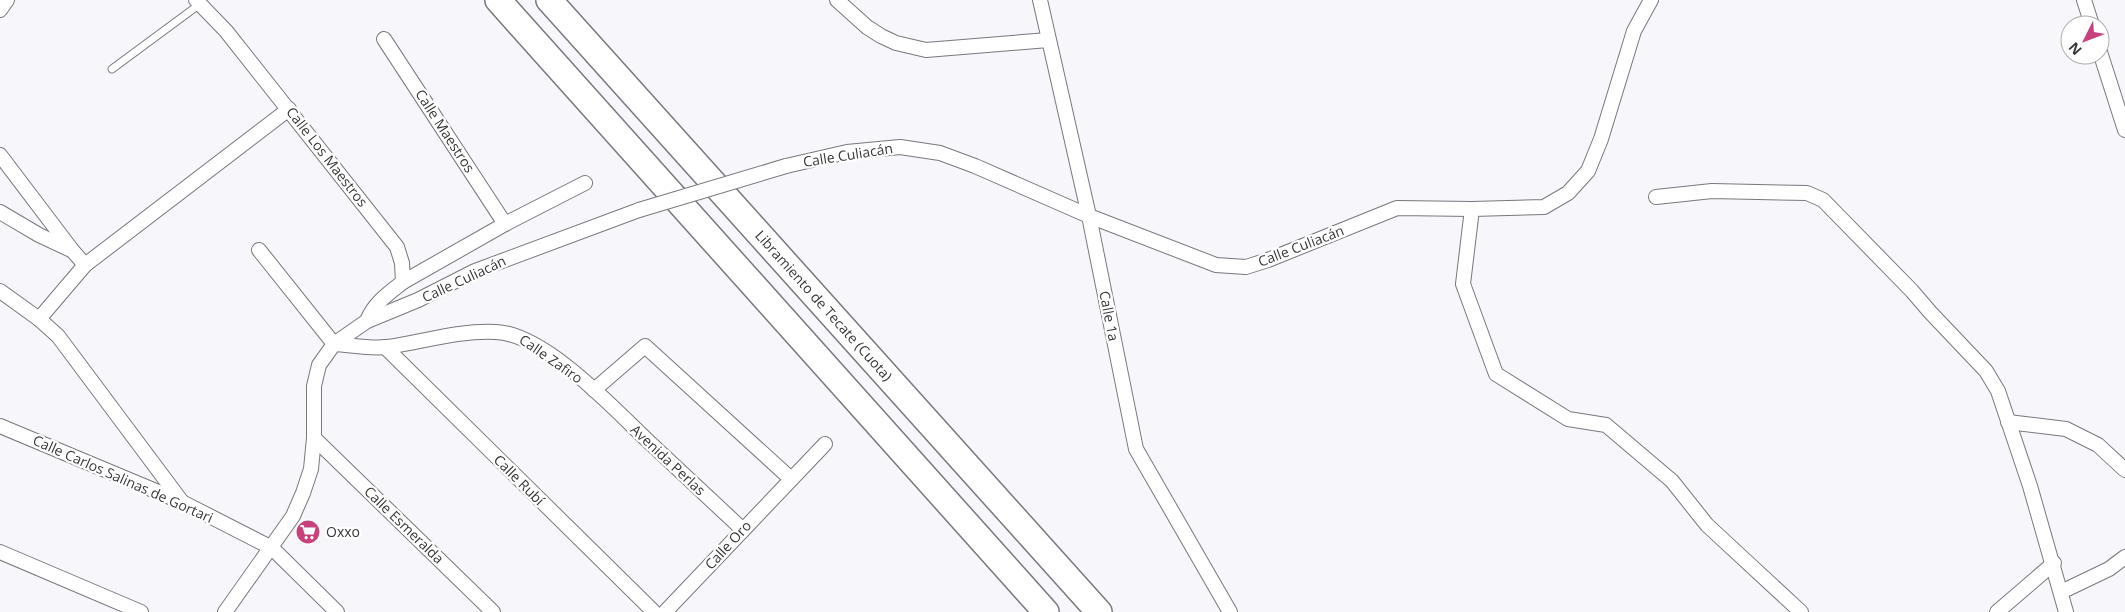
<svg xmlns="http://www.w3.org/2000/svg" width="2125" height="612" viewBox="0 0 2125 612" font-family="'Open Sans',sans-serif">
<rect width="100%" height="100%" fill="#f6f6fb"/>
<g fill="none" stroke-linecap="round" stroke-linejoin="round">
<defs>
<path id="lane" d="M112 69 200 4"/>
<g id="street">
<path d="M196 0 226 31 397 247 402 263 403 282C389 293 374 303 367 321"/>
<path d="M837 0 867 27 881 36 896 43 926 50 1048 40"/>
<path d="M1040 0 1089 216 1136 449 1230 612"/>
<path d="M2084 0 2092 25"/>
<path d="M0 10 7 0"/>
<path d="M384 39 505 224"/>
<path d="M2100 52 2125 130"/>
<path d="M0 155 72 250 85 265"/>
<path d="M786 166 847 152 900 147 940 153 975 166 1089 216 1216 265 1246 267 1268 260 1397 208 1472 209 1544 207 1568 193 1588 171 1601 139 1634 31 1651 0"/>
<path d="M1656 197 1712 191 1807 193 1823 200 1912 291 1930 312 1986 371 1998 391 2030 486 2066 612"/>
<path d="M1472 209 1463 284 1496 374 1568 419 1606 425 1672 481 1707 525 1801 612"/>
<path d="M0 212 39 235 71 250"/>
<path d="M259 250 334 344"/>
<path d="M403 282 505 224 585 183"/>
<path d="M0 291 39 319 58 336 182 502"/>
<path d="M39 319 85 265 289 109"/>
<path d="M334 344C351 345 370 349 387 347 423 342 459 330 496 332 545 334 613 408 648 441 679 470 711 500 742 529"/>
<path d="M385 347 654 612"/>
<path d="M594 390 645 346 791 479"/>
<path d="M2008 422 2066 429 2098 445 2125 470"/>
<path d="M0 426 182 502 272 548 337 612"/>
<path d="M314 438 493 612"/>
<path d="M0 552 141 612"/>
<path d="M2061 592 2109 569 2125 557"/>
<path d="M225 612 293 516 303 493 311 469 314 438V386L319 365 334 344 367 321 418 300 475 271 639 210"/>
<path d="M665 612 825 444"/>
<path d="M1997 612 2054 563"/>
</g>
<g id="highway">
<path d="M498 0 1046 612"/>
<path id="s1" d="M549 0 1099 612"/>
</g>
</defs>
<use href="#lane" stroke="#78787d" stroke-width="9"/>
<use href="#street" stroke="#78787d" stroke-width="16"/>
<use href="#highway" stroke="#78787d" stroke-width="28"/>
<use href="#lane" stroke="#fff" stroke-width="7"/>
<use href="#street" stroke="#fff" stroke-width="14"/>
<use href="#highway" stroke="#fff" stroke-width="25"/>
<defs>
<path id="street-bridge" d="M639 210 786 166"/>
</defs>
<use href="#street-bridge" stroke="#78787d" stroke-width="16" stroke-linecap="butt"/>
<use href="#street-bridge" stroke="#fff" stroke-width="14"/>
</g>
<defs>
<symbol id="supermarket-disc" viewBox="-11 -11 22 22"><circle r="9.5" fill="#c8407c" stroke="#fff"/><path d="M-6-5.5h2.5l.6 2H6L4.5 2H-2.5L-4.4-4H-6ZM-1.5 3.2a1.3 1.3 0 1 0 .1 0ZM3 3.2a1.3 1.3 0 1 0 .1 0Z" fill="#fff"/></symbol>
</defs>
<g fill-rule="evenodd">
<use href="#supermarket-disc" x="294" y="518" width="28" height="28"/>
</g>
<g text-anchor="middle" stroke-width="4.5" stroke-linejoin="round" paint-order="stroke">
<g font-size="14" fill="#373739" stroke="#fff">
<text transform="translate(445 131) rotate(57)" y="5">Calle Maestros</text>
<text transform="translate(848 155) rotate(-9)" y="5">Calle Culiacán</text>
<text transform="translate(327 157) rotate(52)" y="5">Calle Los Maestros</text>
<text transform="translate(1301 246) rotate(-21)" y="5">Calle Culiacán</text>
<text transform="translate(464 279) rotate(-25)" y="5">Calle Culiacán</text>
<text dy="5" stroke="none"><textPath href="#s1" startOffset="411">Libramiento de Tecate (Cuota)</textPath></text>
<text transform="translate(1109 316) rotate(79)" y="5">Calle 1a</text>
<text transform="translate(551 359) rotate(35)" y="5">Calle Zafiro</text>
<text transform="translate(668 460) rotate(43)" y="5">Avenida Perlas</text>
<text transform="translate(123 479) rotate(24)" y="5">Calle Carlos Salinas de Gortari</text>
<text transform="translate(519 480) rotate(45)" y="5">Calle Rubí</text>
<text transform="translate(404 525) rotate(44)" y="5">Calle Esmeralda</text>
<text transform="translate(728 545) rotate(-47)" y="5">Calle Oro</text>
</g>
<g font-size="14" fill="#373739" stroke="#fff" text-anchor="start">
<text x="326" y="537">Oxxo</text>
</g>
</g>
<g transform="translate(2085 40) rotate(228)"><circle r="24" fill="#ffffff" stroke="#afafb0"/>
<path d="M0-4L9 19L0 12L-9 19Z" fill="#c8407c"/>
<text y="-8" font-size="14" font-weight="bold" text-anchor="middle" fill="#373739">N</text>
</g>
</svg>
